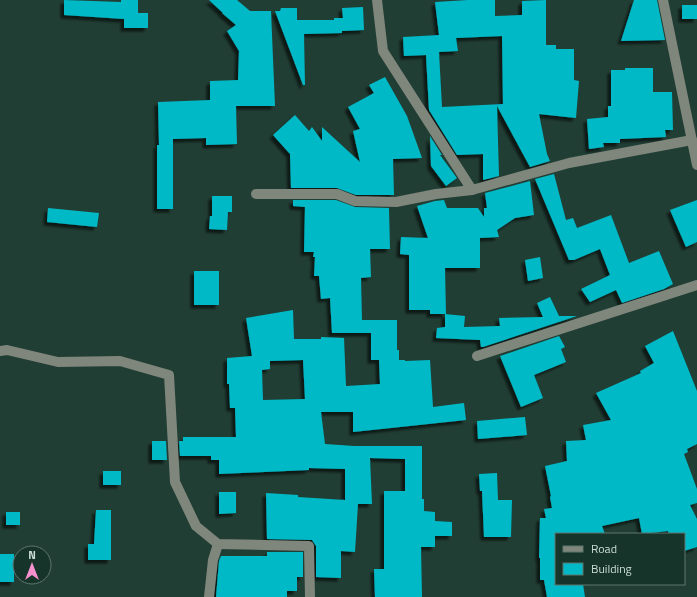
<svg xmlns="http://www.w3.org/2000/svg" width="697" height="597" viewBox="0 0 697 597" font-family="'Titillium Web',sans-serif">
<defs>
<filter id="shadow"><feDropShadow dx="-3.5" dy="3.5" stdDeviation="1" flood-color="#0009"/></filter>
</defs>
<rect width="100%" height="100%" fill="#213e34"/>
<g fill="#03b9c7" fill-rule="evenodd" filter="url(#shadow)">
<path d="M64 0 121 2V0H138V13H148V28H124V19L64 15Z"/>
<path d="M209 0H237L250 11H271L275 106H236L237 144 206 145V138L173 139V209H157V145H159L158 102 210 100V81L238 80 239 51 227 31 236 25 222 13H223Z"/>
<path d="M468 0H495V16L522 15V1L546 0V45H556V49H574V80L579 81 576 118 539 114 547 154 550 161 530 167 497 106 499 176 483 180V154L457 155 429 110 426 55 404 56 403 37 439 35 435 2ZM502 36 503 104 442 107 439 52 458 51 456 38Z"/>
<path d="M634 0H657L665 40 621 41Z"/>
<rect x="682" y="5" width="15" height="14"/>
<path d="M363 7 364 30 342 31V33L304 34 305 85H303L275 11H280L281 8H297V20H334V18H343L342 8Z"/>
<path d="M625 68H653V92H672L673 130H665L666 137 620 139V143H603L604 147 589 149 587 119 608 117V106H611V70H625Z"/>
<path d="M385 77 407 116 422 158 393 159 394 195H356L337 188H291L290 154 273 135 295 115 309 131 312 127 322 141V127L360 162 353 131 360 129 348 107 374 93 369 85Z"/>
<path d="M430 136 442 155H440L457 178 446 186 431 166Z"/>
<path d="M554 174 566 220 573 218 577 228 611 215 629 263 659 251 673 284 664 289 622 303 616 290 590 302 581 289 610 275 600 249 574 260H569L535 179Z"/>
<path d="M530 181 534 215 515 218 497 230 499 237 480 238V268H445L446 314H430V310H409V255L400 254 401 237 428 238 417 206 435 201 444 200 447 208H478L484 217V208H487L485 193Z"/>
<path d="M212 196H232V212H228L227 230 209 229 210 216H212Z"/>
<path d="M293 200H336L355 207 389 208 390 249H370L371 277 361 278 362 320H397V350H399V360H405V361L430 360 433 407 464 403 466 420 353 432V412H321L325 444 354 446H422V499H424V511L435 512V521L452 522V536H435V547H421L422 597H375L374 569H384V491H405V459L370 458 372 504H358L355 552 341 551V578L316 577V546L312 540 267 539 266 493 298 495V497L345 500V469L309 468V470L219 474V460H211V456H180L179 441H183V437H236L235 408H230L229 384H227V358L252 356 246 318 293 310 294 339H321V337L344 338 346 386 380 384 379 360H371V333H332L330 298 321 299 319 276H314L315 257H313L314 252H304L305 207 293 206ZM303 360 305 399 263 400 262 370 270 369V361Z"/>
<path d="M697 200V242L686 247 670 210Z"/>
<path d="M48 208 99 213 97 227 47 222Z"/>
<path d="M540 257 543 278 528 281 525 260Z"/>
<rect x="194" y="271" width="25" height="34"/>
<path d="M550 297 559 316H577L483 347H481L480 340 436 338 437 328 445 327V314L465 316 464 327 500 326 499 318 543 317 537 303Z"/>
<path d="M673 331 697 391V444L687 449 688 452 684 454 697 489V503L690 505 697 519V547L684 551V534H669L668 531 642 534 639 518 602 526 605 534H556V584H583L585 597H547L544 580H540V558H539L540 518H546L544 509 552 508 550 497 551 496 545 466 567 461 566 441 586 440 583 425 611 420 596 393 641 373 640 371 654 363 645 346Z"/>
<path d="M559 336 565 347 561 349 566 362 534 375 543 398 521 407 500 356Z"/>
<path d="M525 417 527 435 478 439 477 421Z"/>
<path d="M152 441H166L167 460H152Z"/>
<rect x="103" y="471" width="18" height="14"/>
<path d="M497 473 498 500H512L511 537H484L482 491H480L479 474Z"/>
<path d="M219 492H236V513L219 514Z"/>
<path d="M96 510H111V560H88V544H94Z"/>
<rect x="6" y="512" width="14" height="13"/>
<path d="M267 552H303V577H297V591H287V597H216L219 561 221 556H267Z"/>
<rect x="0" y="554" width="14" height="28"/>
</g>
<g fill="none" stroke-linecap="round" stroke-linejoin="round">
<g stroke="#7f867c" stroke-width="10">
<path d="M377 0 383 51 472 190"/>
<path d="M663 0 697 165"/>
<path d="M256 194H337L355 201 396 202 436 194 472 190 569 163 692 140"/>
<path d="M0 351 7 350 58 362 120 361 169 375 175 482 196 526 218 544 309 546 310 597"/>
<path d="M477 356 697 285"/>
<path d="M209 597 213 560 218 544"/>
</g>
</g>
<rect x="555" y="533" width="130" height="52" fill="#16342a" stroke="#5e776e"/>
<rect x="563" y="546" width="20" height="6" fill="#7f867c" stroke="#5e776e"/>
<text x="591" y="553" font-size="12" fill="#cadbd4">Road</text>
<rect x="563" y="563" width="20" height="12" fill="#03b9c7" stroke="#5e776e"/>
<text x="591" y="573" font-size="12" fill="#cadbd4">Building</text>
<g transform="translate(32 565)"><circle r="19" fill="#16342a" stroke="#5e776e"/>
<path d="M0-3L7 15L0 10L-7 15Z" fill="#f690cf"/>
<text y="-6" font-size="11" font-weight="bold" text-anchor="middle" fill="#cadbd4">N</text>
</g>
</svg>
